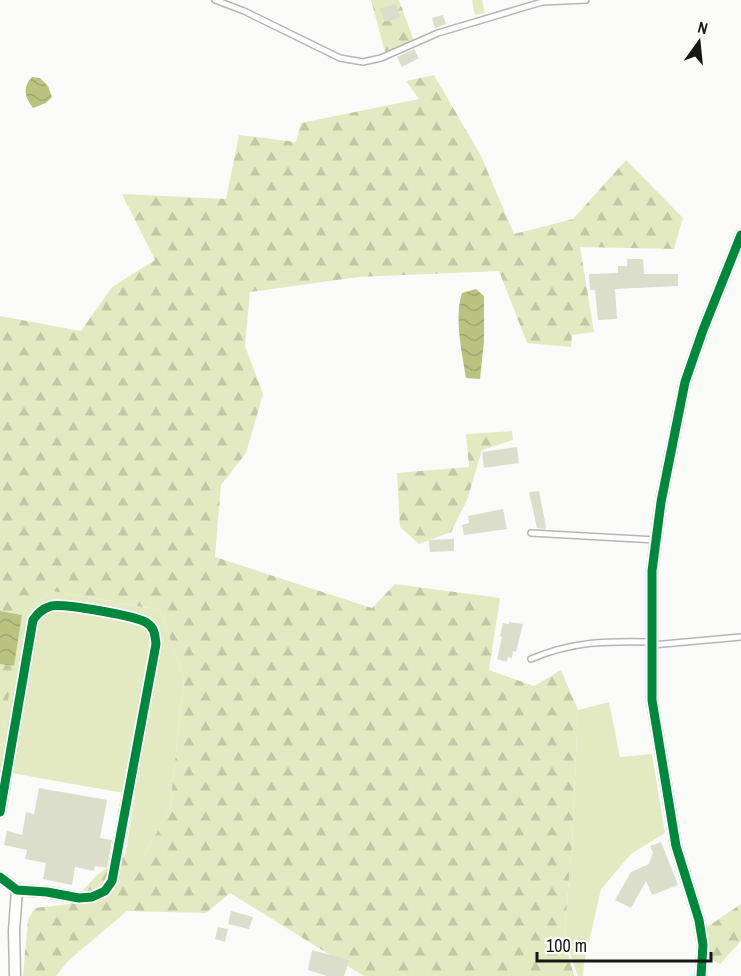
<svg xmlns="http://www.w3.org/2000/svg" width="741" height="976" viewBox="0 0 741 976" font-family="'Archivo Narrow',sans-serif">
<defs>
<pattern id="forest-firs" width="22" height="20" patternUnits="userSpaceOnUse" patternTransform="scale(1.5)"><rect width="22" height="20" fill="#e3eac2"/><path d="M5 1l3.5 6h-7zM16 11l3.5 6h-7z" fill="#c2c8a6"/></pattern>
<pattern id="water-waves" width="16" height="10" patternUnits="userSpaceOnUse" patternTransform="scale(1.5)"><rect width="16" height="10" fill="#bac280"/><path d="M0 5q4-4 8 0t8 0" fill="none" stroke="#9fa66e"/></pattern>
</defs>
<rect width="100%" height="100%" fill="#fafbf8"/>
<g fill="#e3eac2">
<path d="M52 591 160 610 184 678 170 808 144 856H125L135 795 0 771V747L22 615Z"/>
<path d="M609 702 620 757 652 754 665 833 631 854 601 889 584 964 583 976H578L564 937 572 845 578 710Z"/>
</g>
<g fill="url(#forest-firs)">
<path d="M371 0H399L414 41 385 52Z"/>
<path d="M472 0H482L485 13 475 15Z"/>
<path d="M434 75 481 156 514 234 573 219 626 160 683 218 674 249 580 247 594 332 572 335 571 347 527 343 499 271 358 277 250 292 245 346 263 394 246 453 221 485 215 557 372 608 395 584 500 598 489 670 534 686 561 670 578 710 572 845 564 937 574 976H364L230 893 206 913 127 911 69 960 56 976H23L28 919 35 908 70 904 98 874 125 856H144L170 808 184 678 160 610 52 591 22 615 0 611V316L81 331 112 287 155 260 122 194 226 199 239 135 296 142 301 123 419 99 406 81Z"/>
<path d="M512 431 513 440 482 450 467 500 451 532 419 544 400 527 397 473 469 467 466 434Z"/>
<path d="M0 664 14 666 0 747Z"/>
<path d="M741 904V941L720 964 708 958 704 929Z"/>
</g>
<g fill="url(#water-waves)">
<path d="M32 77 40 78 48 86 52 97 46 103 33 108C25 98 22 87 32 77Z"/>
<path d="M476 289 484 296V341L480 379 466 378C462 353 454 317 462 293Z"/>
<path d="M0 611 22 615 14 666 0 664Z"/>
</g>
<g fill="#dbdecb">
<path d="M396 4 400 17 385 22 380 9Z"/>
<path d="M443 15 446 24 435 28 432 18Z"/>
<path d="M414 49 419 58 402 67 397 57Z"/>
<path d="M627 259H643L644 274H678V286L615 289 617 319 598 320 595 290H590L589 274 618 273V266H627Z"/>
<path d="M517 447 519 463 484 468 482 452Z"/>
<path d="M539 491 546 527 545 529 537 528 529 492Z"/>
<path d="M503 509 507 529 464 535 462 525 469 523 468 516Z"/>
<path d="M454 539V551L430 552 429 540Z"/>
<path d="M509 622 523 624 516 652 513 651 512 658 508 657 507 662 497 659 502 637 500 636 503 623 509 624Z"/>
<path d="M39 788 107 800 100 838 112 840 107 868 95 866 94 871 75 867 72 885 43 879 46 863 25 859 27 850 4 845 7 831 22 835 26 812 34 814Z"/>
<path d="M661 842 678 885 652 895 646 881 631 908 615 900 631 872 649 864 653 853 650 846Z"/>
<path d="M231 911 253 917 249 929 228 924Z"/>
<path d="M218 927 228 929 225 942 215 939Z"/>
<path d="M312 950 349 960 344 976H327L308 970Z"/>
</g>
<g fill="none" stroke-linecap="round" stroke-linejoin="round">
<defs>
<g id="lane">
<path d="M215 0 244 11 340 58 363 62 381 58 438 33 542 2 586 0"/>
<path d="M531 533 656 540"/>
<path d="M652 645 741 637"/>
<path d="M531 659C573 641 607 641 652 642"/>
</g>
<g id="street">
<path d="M0 812 33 620C38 613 42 609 51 606 63 603 137 616 147 623 155 628 155 636 156 644L112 881 105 891 92 897 79 898 47 892 17 890 0 877"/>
<path d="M15 976 14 931 17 890"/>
<path d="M701 976 703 945 699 920 676 846 652 700V571L661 502 685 382 703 330 741 235"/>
</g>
</defs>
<use href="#lane" stroke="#b5b6b4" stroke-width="8"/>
<use href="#street" stroke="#b5b6b4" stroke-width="13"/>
<use href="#lane" stroke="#fefefe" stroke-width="5"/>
<use href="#street" stroke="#fefefe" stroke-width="10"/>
<defs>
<g id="cycleway">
<path d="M0 812 33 620C38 613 42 609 51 606 63 603 137 616 147 623 155 628 155 636 156 644L112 881 105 891 92 897 79 898 47 892 17 890 0 877"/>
<path d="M701 976 703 945 699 920 676 846 652 700V571L661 502 685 382 703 330 741 235"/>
</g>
</defs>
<use href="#cycleway" stroke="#fbfcf7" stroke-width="13"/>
<use href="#cycleway" stroke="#00873e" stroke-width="9"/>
</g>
<g transform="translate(699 42) rotate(15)" stroke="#fbfcf7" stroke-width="4.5" paint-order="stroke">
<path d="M0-4.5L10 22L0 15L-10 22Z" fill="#171716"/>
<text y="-9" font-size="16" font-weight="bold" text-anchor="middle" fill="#171716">N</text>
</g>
<path d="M537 952v9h174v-9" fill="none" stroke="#171716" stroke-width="3"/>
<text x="546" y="952" font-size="18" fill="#171716" stroke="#fbfcf7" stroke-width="4.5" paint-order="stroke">100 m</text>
</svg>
